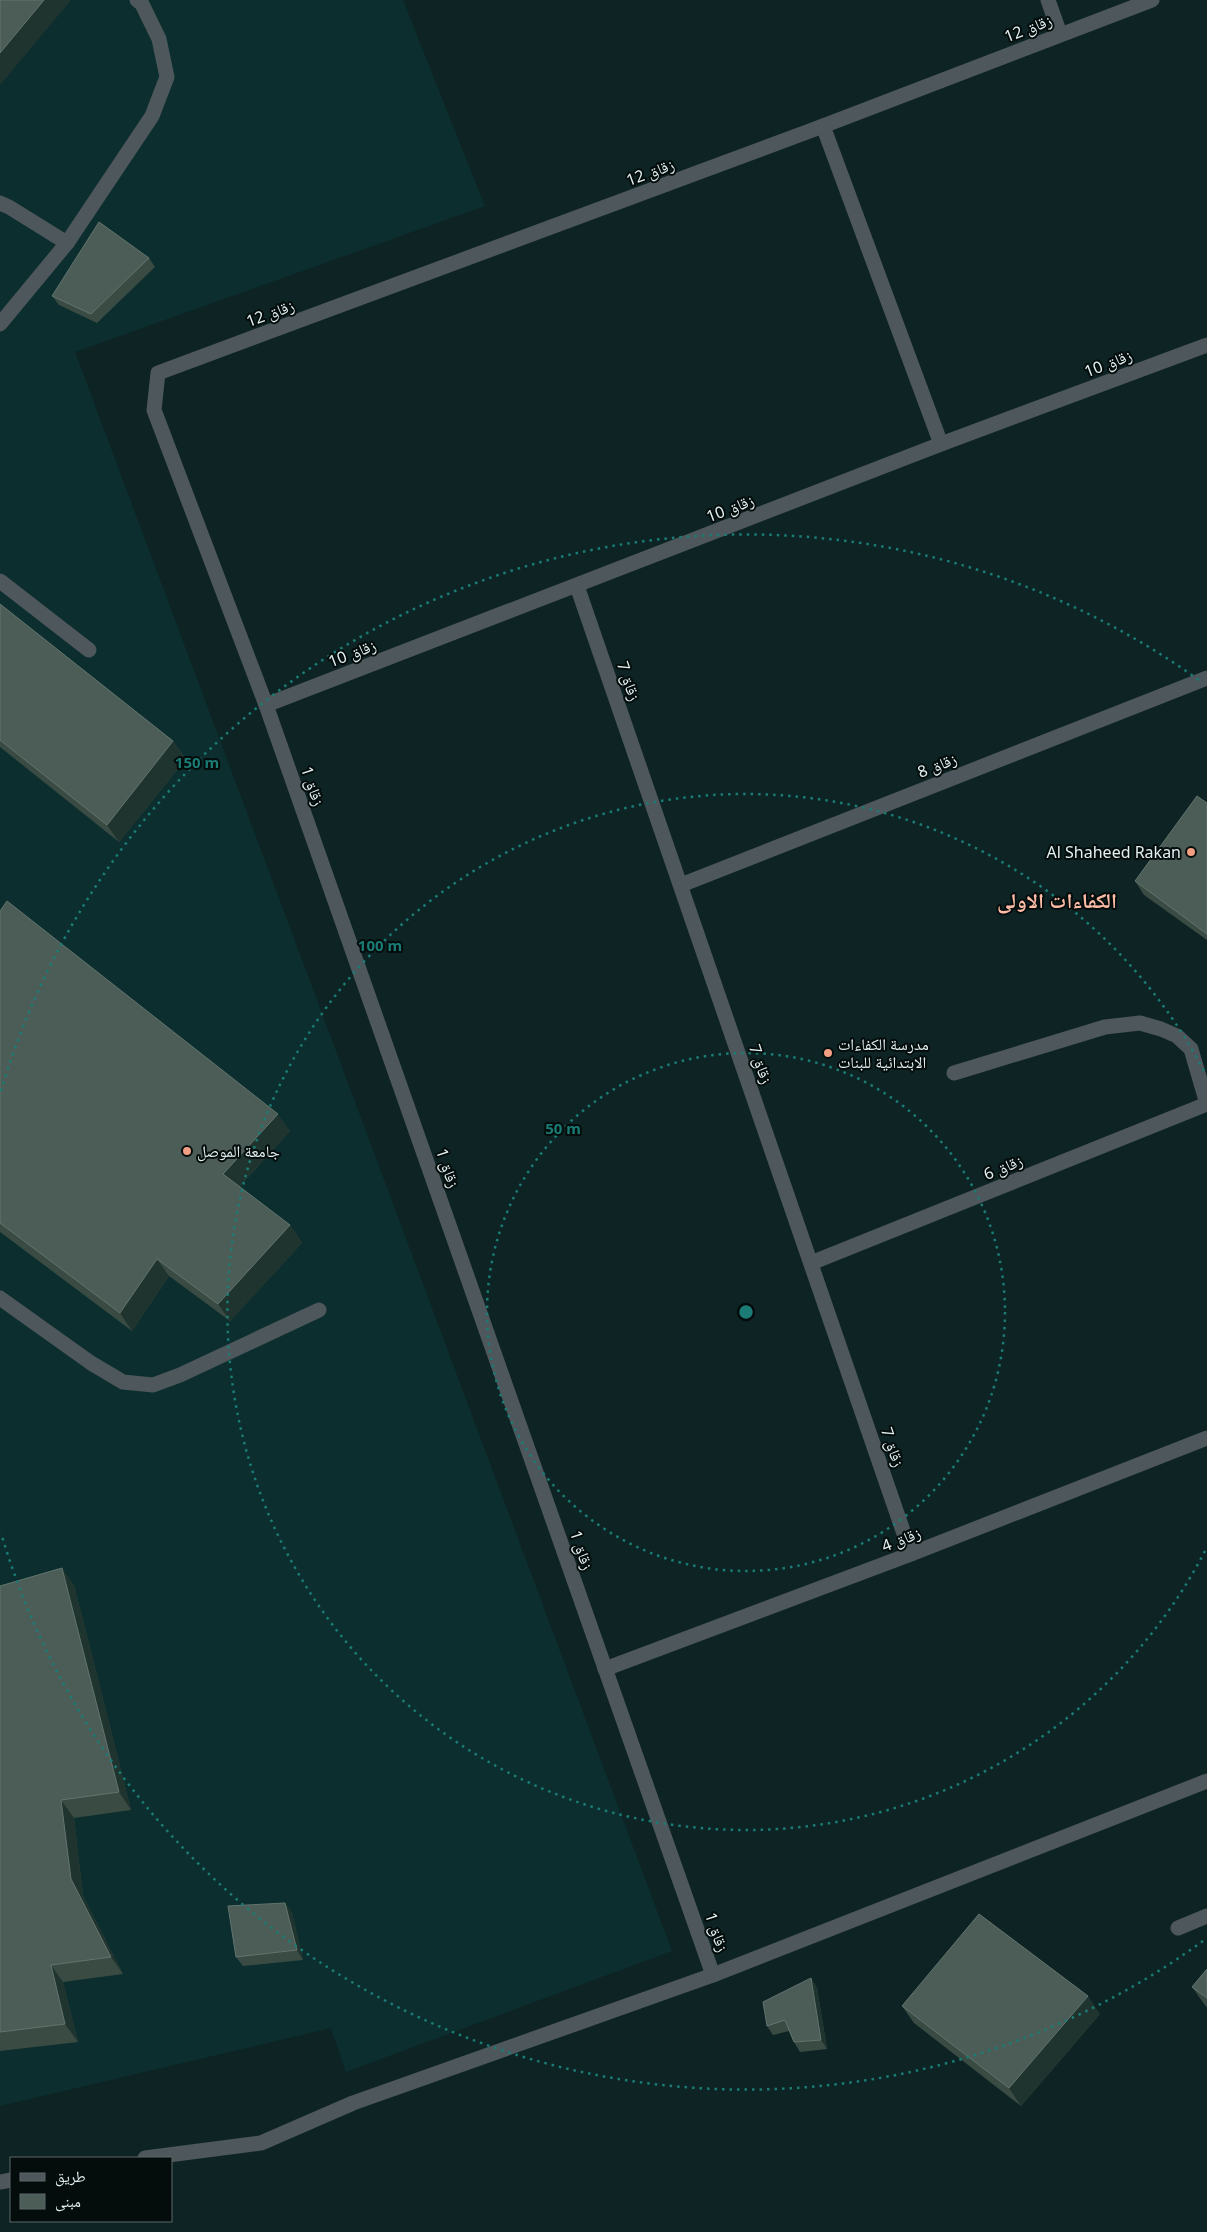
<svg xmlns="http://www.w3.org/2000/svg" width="1207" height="2232" viewBox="0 0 1207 2232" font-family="'Noto Sans','Noto Naskh Arabic',sans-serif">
<rect width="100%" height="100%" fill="#0e2424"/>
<path fill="#0c2e2e" d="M0 0H403L485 206 75 352 672 1951 346 2072 331 2028 0 2106Z"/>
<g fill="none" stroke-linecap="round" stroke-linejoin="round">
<g stroke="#4e575b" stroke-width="15">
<path d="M1048 0 1060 34"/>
<path d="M823 126 941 444"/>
<path d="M0 203 9 207 67 243"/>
<path d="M0 324 67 243 152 116 167 77 159 39 142 4 137 0"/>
<path d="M0 581 89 650"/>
<path d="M577 586 911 1554"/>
<path d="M266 705 941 444 1207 345"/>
<path d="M681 885 1207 678"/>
<path d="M954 1073 1105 1027 1140 1023 1161 1029 1177 1036 1191 1049 1207 1104"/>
<path d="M811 1263 1207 1104"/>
<path d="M0 1298 91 1363 123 1382 153 1385 180 1375 319 1310"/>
<path d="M605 1669 911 1554 1207 1438"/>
<path d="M1178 1928 1207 1916"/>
<path d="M713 1975 266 705 154 410 158 373 823 126 1152 0"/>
<path d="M145 2158 261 2143 353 2103 713 1975 1207 1781"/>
<path d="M0 2182 11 2180"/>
</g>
</g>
<g fill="#394b43">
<path d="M149 258 155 267 97 323 59 305 52 296Z"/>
<path d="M0 604 173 741 186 759 119 842 0 747Z"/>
<path d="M1207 803V940L1144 895 1135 881Z"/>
<path d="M0 911 290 1131 239 1187 290 1225 302 1243 230 1321 169 1276 132 1331 0 1232Z"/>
<path d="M74 1585 131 1810 74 1818 83 1896 123 1974 63 1982 78 2042 0 2051V1586Z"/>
<path d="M285 1903 292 1913 303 1960 243 1966 236 1957Z"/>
<path d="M1207 1969V2008L1192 1987Z"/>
<path d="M811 1978 817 1988 827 2049 800 2052 794 2042 789 2031 773 2035 767 2026Z"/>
<path d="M902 2006 1100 2014 1021 2106 914 2023Z"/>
</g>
<g fill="#20342f">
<path d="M44 0H71L0 85V53Z"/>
<path d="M173 741 186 759 119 842 107 825Z"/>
<path d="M278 1114 290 1131 235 1191 223 1174Z"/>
<path d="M290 1225 302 1243 230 1321 218 1304Z"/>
<path d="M157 1259 169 1276 132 1331 120 1313Z"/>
<path d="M62 1568 74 1585 131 1810 119 1792Z"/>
<path d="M61 1800 74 1818 83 1896 123 1974 111 1957 71 1879Z"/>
<path d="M285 1903 292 1913 303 1960 297 1950Z"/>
<path d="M51 1965 63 1982 78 2042 65 2024Z"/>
<path d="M811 1978 817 1988 827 2049 821 2040Z"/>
<path d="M1088 1996 1100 2014 1021 2106 1009 2088Z"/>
</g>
<g fill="#4b5d56" stroke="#63746e">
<path d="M0 0H44L0 53Z"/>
<path d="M99 222 149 258 91 314 52 296Z"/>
<path d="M0 604 173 741 107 825 0 740Z"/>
<path d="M1197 796 1207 803V934L1135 881Z"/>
<path d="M7 901 278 1114 223 1174 290 1225 218 1304 157 1259 120 1313 0 1223V911Z"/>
<path d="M62 1568 119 1792 61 1800 71 1879 111 1957 51 1965 65 2024 0 2032V1586Z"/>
<path d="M285 1903 297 1950 236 1957 228 1906Z"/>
<path d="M979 1914 1088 1996 1009 2088 902 2006Z"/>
<path d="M1207 1969V1998L1192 1987Z"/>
<path d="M811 1978 821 2040 794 2042 785 2020 767 2026 763 2002Z"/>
</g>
<g fill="none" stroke="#1a7c74" stroke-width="2.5" stroke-dasharray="2.5 5">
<circle cx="746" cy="1312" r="259"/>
<path d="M1205 1551A518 518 0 1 1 1205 1073"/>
<path d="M1203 1941A777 777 0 0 1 1 1533M1 1091A777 777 0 0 1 1203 683"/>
</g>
<g fill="#f39f83" stroke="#040c0c" stroke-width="2">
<circle cx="1191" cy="852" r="5"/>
<circle cx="828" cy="1053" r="5"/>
<circle cx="187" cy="1151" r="5"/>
</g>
<g text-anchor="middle" stroke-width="4" stroke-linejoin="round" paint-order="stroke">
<g font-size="16" fill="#e2f0f0" stroke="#040c0c">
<text transform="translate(1028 28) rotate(-21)" y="6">زقاق 12</text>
<text transform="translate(650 172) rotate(-20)" y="6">زقاق 12</text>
<text transform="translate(270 313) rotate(-20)" y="6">زقاق 12</text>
<text transform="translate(1108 363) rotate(-21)" y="6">زقاق 10</text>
<text transform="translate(730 508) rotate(-21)" y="6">زقاق 10</text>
<text transform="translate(352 653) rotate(-21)" y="6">زقاق 10</text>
<text transform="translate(629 681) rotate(71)" y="6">زقاق 7</text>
<text transform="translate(937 765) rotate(-21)" y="6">زقاق 8</text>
<text transform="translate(313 786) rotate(71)" y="6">زقاق 1</text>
<text transform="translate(761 1064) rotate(71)" y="6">زقاق 7</text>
<text transform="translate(1003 1167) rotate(-22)" y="6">زقاق 6</text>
<text transform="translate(448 1168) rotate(71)" y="6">زقاق 1</text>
<text transform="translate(893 1447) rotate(71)" y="6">زقاق 7</text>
<text transform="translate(901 1539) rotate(-21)" y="6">زقاق 4</text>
<text transform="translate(582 1550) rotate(71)" y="6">زقاق 1</text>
<text transform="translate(717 1932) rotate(71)" y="6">زقاق 1</text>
</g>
<g font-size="16" fill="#e2f0f0" stroke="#040c0c" text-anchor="start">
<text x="1181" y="858" text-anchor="end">Al Shaheed Rakan</text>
<text x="838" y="1050">مدرسة الكفاءات<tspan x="838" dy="18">الابتدائية للبنات</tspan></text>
<text x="197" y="1157">جامعة الموصل</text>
</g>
<g font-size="21" font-weight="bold" fill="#fcbca6" stroke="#040c0c">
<text x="1057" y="908">الكفاءات الاولى</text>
</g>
</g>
<circle cx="746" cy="1312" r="8" fill="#1a7c74" stroke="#040c0c" stroke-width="2.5"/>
<g font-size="15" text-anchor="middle" font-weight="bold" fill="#1a7c74" stroke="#040c0c" stroke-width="4" stroke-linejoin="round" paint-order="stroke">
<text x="197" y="768">150 m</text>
<text x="380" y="951">100 m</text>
<text x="563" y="1134">50 m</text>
</g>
<rect x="10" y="2157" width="162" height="65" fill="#040c0c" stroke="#5d6767"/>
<rect x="20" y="2173" width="25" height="8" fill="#4e575b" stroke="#5d6767"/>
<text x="55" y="2182" font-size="15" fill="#e2f0f0">طريق</text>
<rect x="20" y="2194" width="25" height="15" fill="#4b5d56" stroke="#5d6767"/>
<text x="55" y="2207" font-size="15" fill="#e2f0f0">مبنى</text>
</svg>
